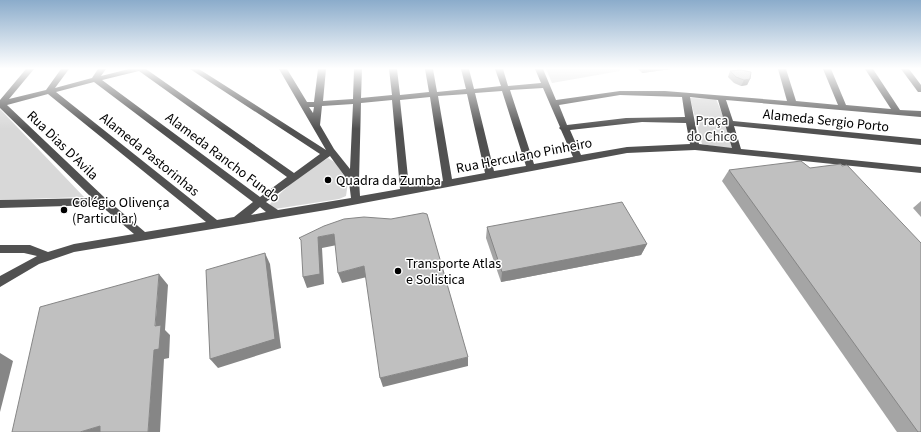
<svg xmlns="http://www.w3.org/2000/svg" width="921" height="432" viewBox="0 0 921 432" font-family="'Source Sans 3',sans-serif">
<rect width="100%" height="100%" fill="#fff"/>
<g fill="#d8d8d8">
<path d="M546 69H620V71L552 83Z"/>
<path d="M690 98 716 99 726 123 733 150 702 144Z"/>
<path d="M0 109 84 197 0 200Z"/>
<path d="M328 158 336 163 348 182 346 196 339 199 275 209 271 208 270 204C287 185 306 171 328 158Z"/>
</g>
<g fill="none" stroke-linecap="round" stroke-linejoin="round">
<g fill="#515151" fill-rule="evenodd">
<path d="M26 69H34L9 99 46 90 61 69H69L55 88 92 78 98 69H106L101 76 129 69H146L294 173 320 154 190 69H199L326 150 279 69H287L307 102H314L318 69H326L323 101 353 99 354 69H362L361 98 392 95 389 69H397L400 95 429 92 425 69H433L437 92 466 89 461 69H469L474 89 501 86 495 69H503L508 86 541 83 535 69H543L556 100 620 91H665L787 101 778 69H786L796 101 838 105 823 69H831L846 105 891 109 865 69H873L900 110 921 111V117L726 100 733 121 921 139V145L734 126 741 149 921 167V173L695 150 627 153 326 210 74 252 39 264 0 287V276L37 256 24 253H0V245H30L48 252 74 244 134 234 100 205 0 208V200L92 198 0 108V100ZM139 71 287 177 260 197 102 80ZM94 82 253 202 234 217 217 220 56 92ZM543 88 560 127 559 128 561 130 573 157 534 164 510 90ZM502 91 526 166 494 171 475 93ZM48 94 206 222 145 232 105 198 7 105ZM467 94 485 173 452 179 438 96ZM620 95 682 97 685 117 626 118 567 125 559 105ZM430 97 443 181 409 187 400 100ZM690 97 718 100 732 148 699 144ZM392 100 400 189 360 196 359 181 361 103ZM353 104 350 169 334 149 320 125 322 106ZM309 107H314L313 113ZM642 122 686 123 690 144 627 147 581 155 570 130ZM330 156 349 182 351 198 278 210 266 202ZM260 207 266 212 251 215Z"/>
<path d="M901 69H909L921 85V92H918Z"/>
</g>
</g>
<g fill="#a5a5a5">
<path d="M638 69H671L642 73Z"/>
<path d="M730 71 750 79 747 85 741 86 734 83 728 77Z"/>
<path d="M810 168 921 432H897L722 181 729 170Z"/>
<path d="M921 201V217L913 208Z"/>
<path d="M487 227 647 244 641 255 501 282 486 238Z"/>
</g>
<g fill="#868686">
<path d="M643 69H671L642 73Z"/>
<path d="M750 79 747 85 741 86 744 80Z"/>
<path d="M334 234 337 245 322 248 324 284 307 288 303 277 318 237Z"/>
<path d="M647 244 641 255 501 282 502 272Z"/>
<path d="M265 253 270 264 281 348 218 368 210 359Z"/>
<path d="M364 266 367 277 342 283 338 273Z"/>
<path d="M159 274 168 285 165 330 170 335 169 358 164 359 160 432H148Z"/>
<path d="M0 353 13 361 0 412Z"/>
<path d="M468 357V366L383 387 380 378Z"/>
<path d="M100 426 111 432H80Z"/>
</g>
<g fill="#c0c0c0" stroke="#868686">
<path d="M741 70 751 72 750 79 744 80 736 77 730 71Z"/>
<path d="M801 161 810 168 841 164 842 166 847 165 921 243V432H918L729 170Z"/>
<path d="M622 202 647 244 502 272 487 227Z"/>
<path d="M423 213 427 214 468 357 380 378 364 266 338 273 334 234 318 237 320 274 303 277 301 240 299 238 324 226 344 219 364 217 391 219Z"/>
<path d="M265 253 275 339 210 359 206 270Z"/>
<path d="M159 274 155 326 161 325 159 349 154 350 148 432H100V426L80 432H12L40 307Z"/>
</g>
<linearGradient id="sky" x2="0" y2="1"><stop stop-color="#8baccb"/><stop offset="0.53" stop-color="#fff"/><stop offset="1" stop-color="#fff" stop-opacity="0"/></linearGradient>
<rect width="921" height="129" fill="url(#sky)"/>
<g fill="#000" stroke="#fff" stroke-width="1.5">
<circle cx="328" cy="180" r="4"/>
<circle cx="64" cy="210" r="4"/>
<circle cx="398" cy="271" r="4"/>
</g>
<g text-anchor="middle" stroke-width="3" stroke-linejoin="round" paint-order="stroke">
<g font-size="14" fill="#2f2f2f" stroke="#fff">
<text x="712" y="125">Praça<tspan x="712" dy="16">do Chico</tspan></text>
</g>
<g font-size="14" fill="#000" stroke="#fff">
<text transform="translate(826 120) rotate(6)" y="5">Alameda Sergio Porto</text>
<text transform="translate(63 145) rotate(44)" y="5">Rua Dias D'Avila</text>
<text transform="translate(150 154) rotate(39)" y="5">Alameda Pastorinhas</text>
<text transform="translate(524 155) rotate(-11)" y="5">Rua Herculano Pinheiro</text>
<text transform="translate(223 157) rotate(37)" y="5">Alameda Rancho Fundo</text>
</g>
<g font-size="14" fill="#000" stroke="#fff" text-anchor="start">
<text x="336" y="185">Quadra da Zumba</text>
<text x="72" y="207">Colégio Olivença<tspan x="72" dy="16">(Particular)</tspan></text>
<text x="406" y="268">Transporte Atlas<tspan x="406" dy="16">e Solistica</tspan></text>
</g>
</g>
</svg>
